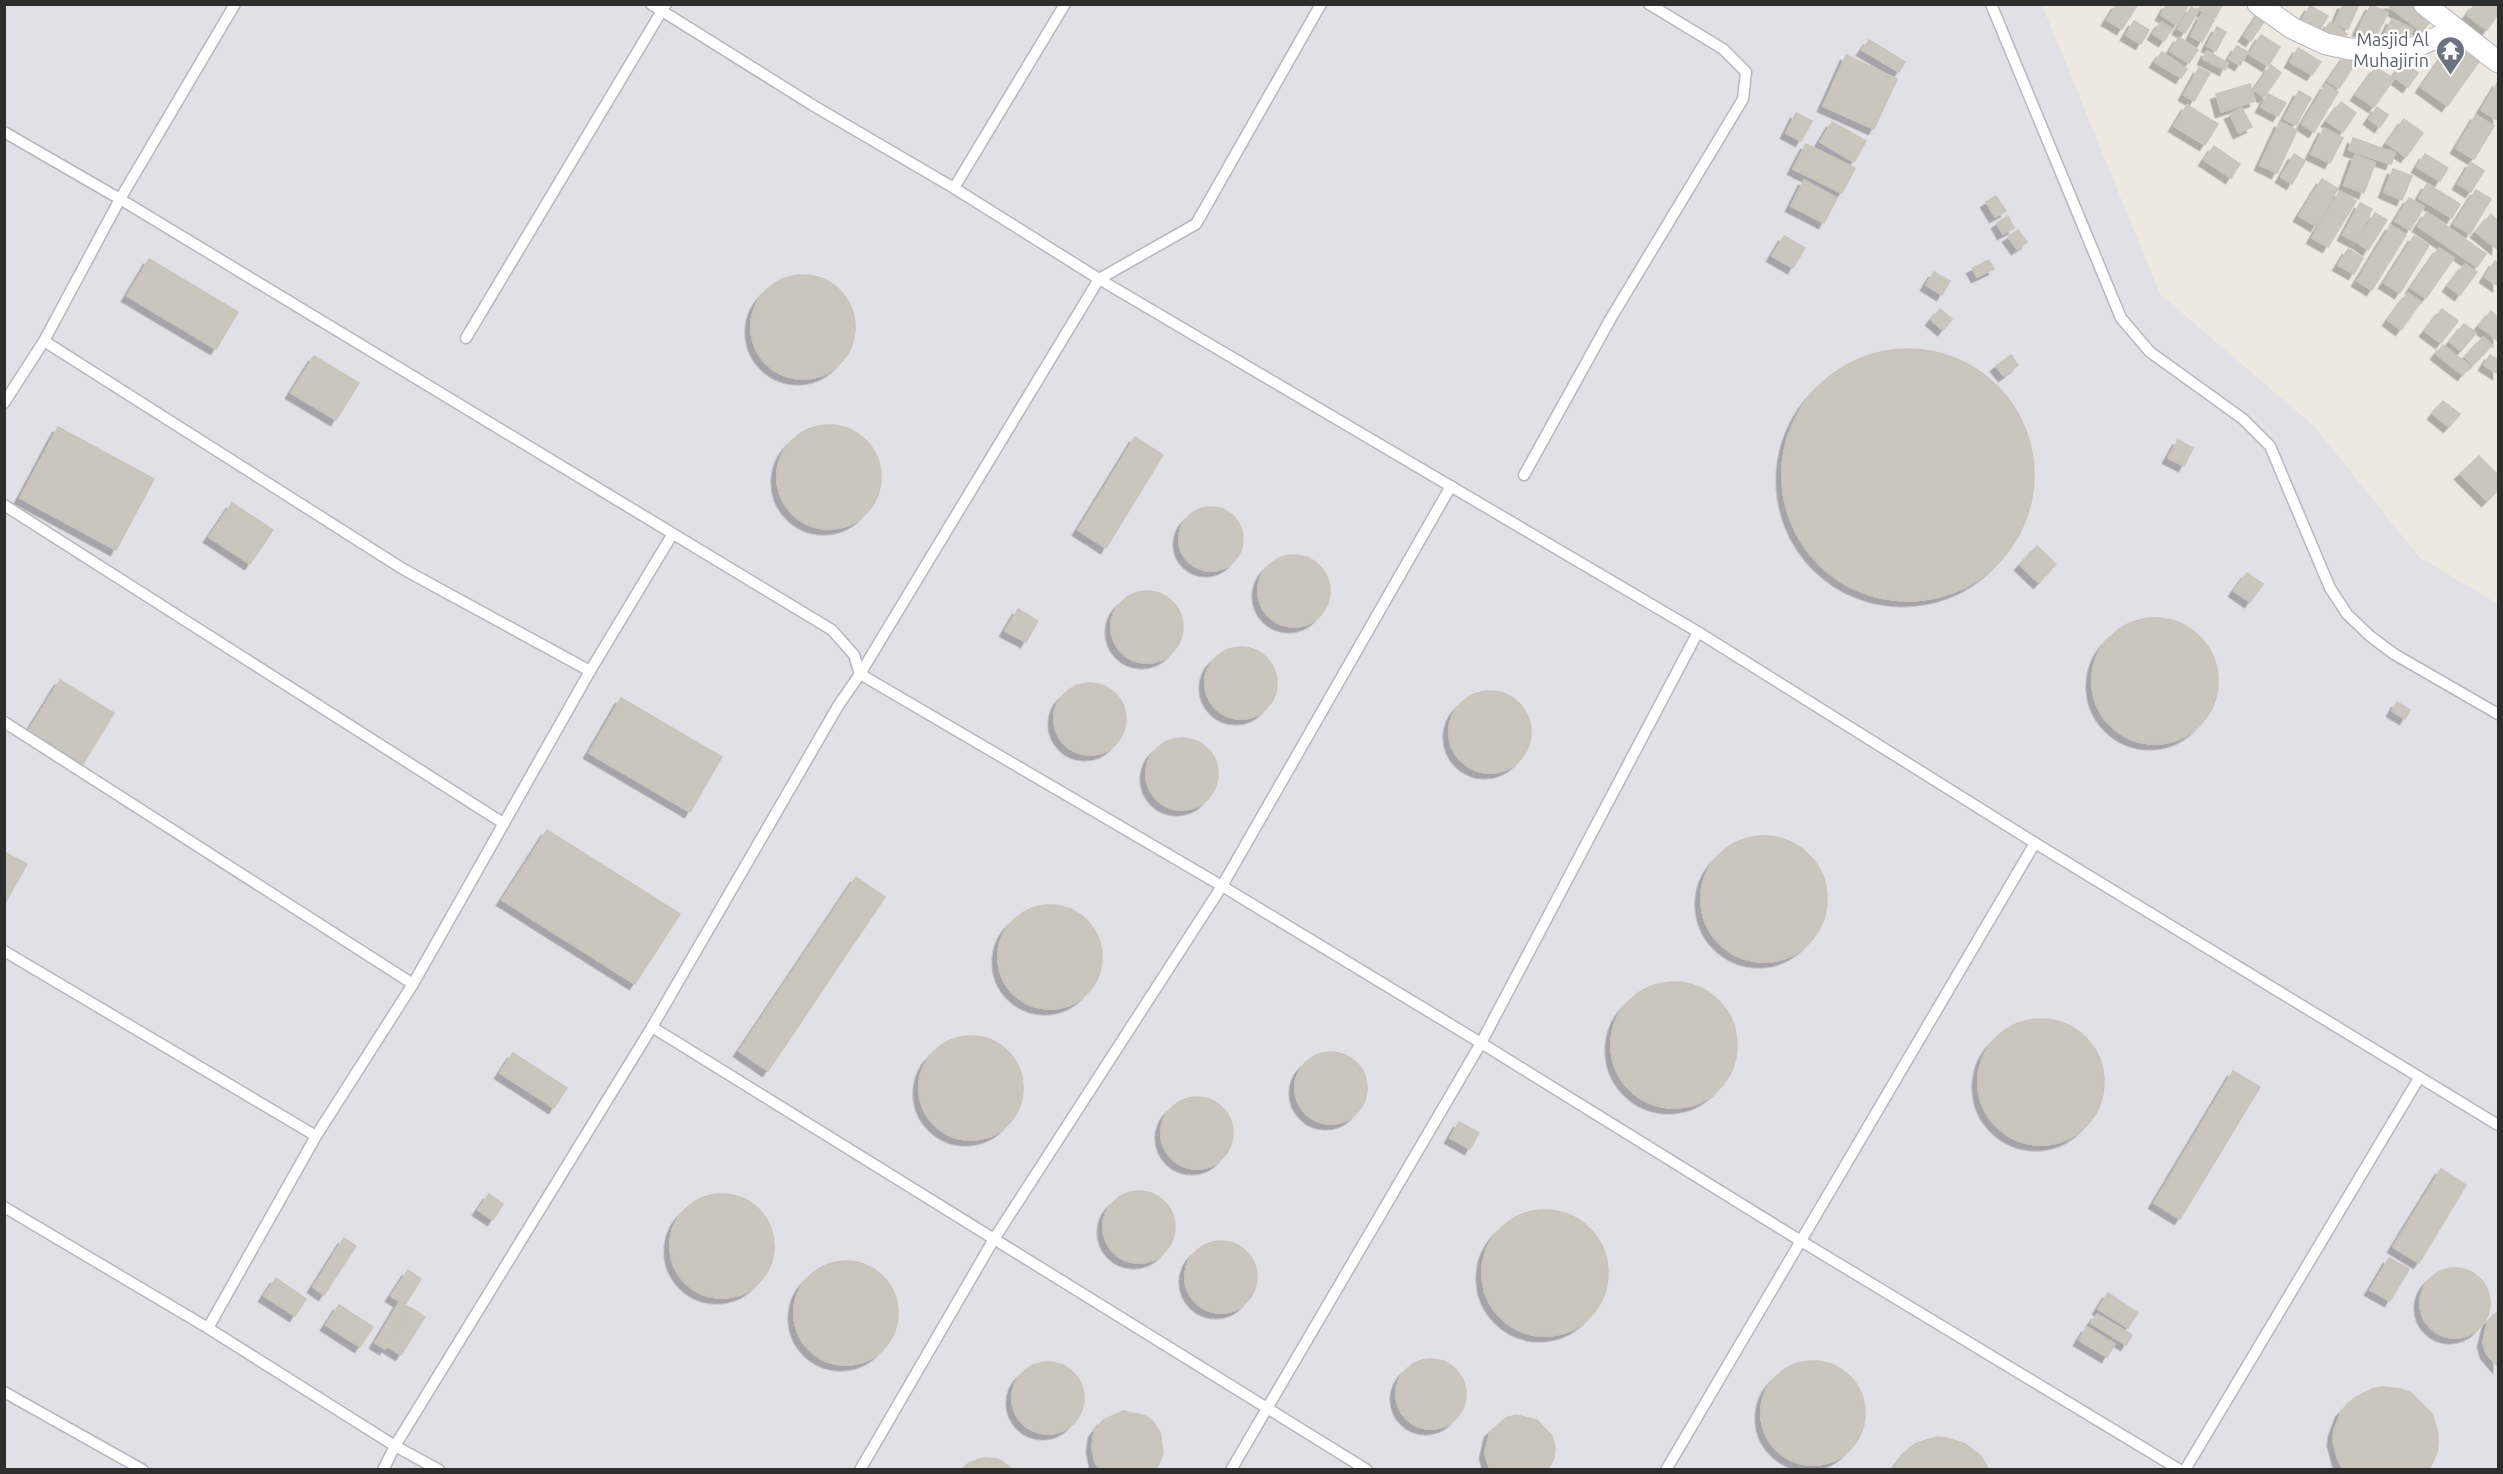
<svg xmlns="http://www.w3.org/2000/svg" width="2503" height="1474" viewBox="0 0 2503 1474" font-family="Ubuntu,sans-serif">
<defs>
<filter id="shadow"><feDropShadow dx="-5.5" dy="5.5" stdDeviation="0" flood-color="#0004"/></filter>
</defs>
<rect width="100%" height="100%" fill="#eee8e0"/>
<path fill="#e2e0e7" d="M5 5H2042L2160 294 2315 427 2419 557 2498 604V1469L5 1470Z"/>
<g fill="#cac6be" stroke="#cac3b9" stroke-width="1.5" filter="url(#shadow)">
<path d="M2117 4H2138L2122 29 2107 20Z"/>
<path d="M2167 4H2189L2177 25 2161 15Z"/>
<path d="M2201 4H2220L2222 5 2215 18 2199 9Z"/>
<path d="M2343 4H2359L2348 29 2335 23Z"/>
<path d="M2386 4H2415L2433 18 2422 32Z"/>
<path d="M2475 4H2498V14L2487 30 2467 15Z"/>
<path d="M2371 5 2388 13 2375 38 2358 30Z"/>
<path d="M2310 6 2328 16 2316 36 2299 25Z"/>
<path d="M2191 7 2198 11 2185 33 2178 29Z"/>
<path d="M2262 9 2269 14 2251 41 2244 36Z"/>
<path d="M2202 14 2214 20 2202 42 2191 36Z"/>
<path d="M2392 19 2413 29 2404 49 2382 39Z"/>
<path d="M2134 21 2149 30 2141 44 2126 35Z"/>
<path d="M2161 22 2172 29 2164 41 2153 34Z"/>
<path d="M2330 22 2347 34 2340 45 2323 33Z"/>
<path d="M2217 27 2226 32 2216 51 2207 46Z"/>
<path d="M2261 35 2280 47 2268 66 2249 54Z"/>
<path d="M2179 37 2198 50 2189 63 2170 51Z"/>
<path d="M1869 40 1905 62 1899 72 1862 50Z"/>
<path d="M2452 43 2479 62 2447 106 2421 87Z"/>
<path d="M2237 46 2248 52 2240 65 2229 59Z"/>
<path d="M2298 48 2321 62 2312 75 2290 62Z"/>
<path d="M2207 51 2228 63 2225 70 2203 59Z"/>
<path d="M2162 52 2187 69 2181 78 2155 62Z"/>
<path d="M1846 55 1897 79 1874 129 1823 106Z"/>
<path d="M2346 55 2356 63 2339 88 2328 81Z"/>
<path d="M2404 62 2418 73 2408 87 2393 76Z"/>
<path d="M2271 65 2281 73 2264 97 2254 90Z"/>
<path d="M2376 67 2394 79 2374 107 2356 95Z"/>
<path d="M2199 68 2210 73 2194 101 2184 95Z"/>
<path d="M2498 82V118L2497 120 2481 110Z"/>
<path d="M2250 84 2255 101 2221 112 2216 94Z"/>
<path d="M2326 84 2338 92 2314 132 2302 124Z"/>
<path d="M2299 91 2311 98 2296 125 2284 119Z"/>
<path d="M2268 94 2286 103 2278 116 2261 107Z"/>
<path d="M2341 102 2356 113 2343 132 2327 121Z"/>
<path d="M2187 105 2218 124 2205 145 2174 126Z"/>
<path d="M2377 107 2388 115 2380 127 2369 119Z"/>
<path d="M2242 108 2252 127 2239 133 2230 114Z"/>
<path d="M1796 113 1812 121 1801 141 1786 133Z"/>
<path d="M2476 115 2494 126 2474 159 2456 148Z"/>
<path d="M2404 119 2423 133 2406 157 2387 143Z"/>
<path d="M1832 122 1866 141 1854 162 1820 142Z"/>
<path d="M2280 122 2297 130 2277 173 2260 165Z"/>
<path d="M2324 128 2343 138 2330 163 2311 154Z"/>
<path d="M2353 138 2395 153 2391 164 2349 150Z"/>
<path d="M1806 144 1855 168 1842 193 1793 169Z"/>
<path d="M2214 146 2240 164 2231 178 2204 160Z"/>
<path d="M2294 154 2305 161 2292 184 2281 177Z"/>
<path d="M2425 154 2448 168 2440 181 2417 167Z"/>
<path d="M2355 155 2375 163 2364 193 2344 185Z"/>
<path d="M2471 162 2484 171 2471 192 2458 184Z"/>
<path d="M2393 169 2412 176 2402 200 2384 192Z"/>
<path d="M2322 179 2338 189 2316 226 2299 216Z"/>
<path d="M1804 180 1837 198 1824 223 1791 206Z"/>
<path d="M2427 184 2460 204 2452 218 2419 198Z"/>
<path d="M2476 190 2491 199 2470 234 2454 224Z"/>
<path d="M2340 191 2356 201 2328 247 2312 238Z"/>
<path d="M1996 196 2006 211 1995 217 1986 202Z"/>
<path d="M2409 198 2424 207 2410 230 2395 221Z"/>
<path d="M2360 203 2372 209 2356 242 2343 235Z"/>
<path d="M2427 212 2486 254 2477 267 2418 226Z"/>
<path d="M2375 213 2387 220 2368 250 2357 242Z"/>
<path d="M2491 214 2498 221 2497 249 2476 232Z"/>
<path d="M2008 216 2014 228 2003 234 1997 223Z"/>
<path d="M2391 225 2406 235 2372 290 2357 281Z"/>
<path d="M2018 230 2027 242 2017 249 2008 237Z"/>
<path d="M1784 236 1805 248 1793 268 1772 256Z"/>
<path d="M2414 236 2429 245 2400 293 2384 283Z"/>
<path d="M2439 248 2454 258 2426 298 2411 288Z"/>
<path d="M2348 249 2363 258 2354 274 2338 265Z"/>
<path d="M149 259 238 312 216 349 127 296Z"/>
<path d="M1989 260 1994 269 1977 277 1972 268Z"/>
<path d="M2495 261 2498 263V286L2485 277Z"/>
<path d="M2465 264 2477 272 2460 295 2448 286Z"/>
<path d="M1934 272 1950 281 1942 295 1926 285Z"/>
<circle cx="803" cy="327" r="52"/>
<path d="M2408 293 2421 302 2401 330 2388 320Z"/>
<path d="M1940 309 1952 319 1943 330 1931 320Z"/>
<path d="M2442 309 2458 321 2441 343 2425 331Z"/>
<path d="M2491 311 2498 318V341L2479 326Z"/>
<path d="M2464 324 2476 333 2461 351 2450 342Z"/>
<path d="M2483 337 2492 345 2473 365 2465 357Z"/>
<path d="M2443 345 2470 366 2463 375 2436 354Z"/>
<circle cx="1908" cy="475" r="126"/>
<path d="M2011 355 2018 365 2004 376 1996 366Z"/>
<path d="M2490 355 2498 360V374L2484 365Z"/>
<path d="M314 356 359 383 336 420 291 393Z"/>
<path d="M2443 401 2460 414 2449 427 2433 414Z"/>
<circle cx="829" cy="477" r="52"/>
<path d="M58 427 154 479 116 550 20 498Z"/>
<path d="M1135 437 1163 455 1106 548 1078 530Z"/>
<path d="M2178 440 2193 448 2184 466 2168 458Z"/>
<path d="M2479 456 2498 475V490L2487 501 2460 474Z"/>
<path d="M232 503 273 530 250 564 209 537Z"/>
<circle cx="1211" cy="539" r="32"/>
<path d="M2037 546 2056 564 2039 583 2020 565Z"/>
<circle cx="1294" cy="591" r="36"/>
<path d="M2247 573 2263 584 2250 602 2234 591Z"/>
<circle cx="1147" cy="627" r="36"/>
<path d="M1018 609 1038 621 1026 642 1005 631Z"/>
<circle cx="2155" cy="681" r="63"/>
<circle cx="1241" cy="683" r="36"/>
<path d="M60 680 114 713 83 764 29 730Z"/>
<circle cx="1090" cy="719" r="36"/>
<circle cx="1490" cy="732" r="41"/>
<path d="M621 698 722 757 690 812 589 753Z"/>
<path d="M2397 702 2410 710 2405 719 2392 711Z"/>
<circle cx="1182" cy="774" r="36"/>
<path d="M547 830 680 914 635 984 502 900Z"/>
<circle cx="1764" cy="899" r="63"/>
<path d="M4 852 27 864 4 905Z"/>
<path d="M856 877 885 897 768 1071 739 1051Z"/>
<circle cx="1050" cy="957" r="52"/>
<circle cx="1674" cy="1045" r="63"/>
<circle cx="2041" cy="1082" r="63"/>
<circle cx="971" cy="1088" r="52"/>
<circle cx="1331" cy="1088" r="36"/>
<path d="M513 1053 567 1088 554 1108 500 1073Z"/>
<path d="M2233 1071 2260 1087 2180 1219 2154 1203Z"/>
<circle cx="1197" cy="1133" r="36"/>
<path d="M1459 1122 1479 1133 1470 1149 1450 1138Z"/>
<path d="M2441 1169 2466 1185 2419 1263 2393 1247Z"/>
<circle cx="1139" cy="1227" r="36"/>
<circle cx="722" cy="1246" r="52"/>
<path d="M489 1194 503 1204 493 1220 478 1210Z"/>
<circle cx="1545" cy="1273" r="63"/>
<path d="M344 1238 356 1246 324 1295 313 1287Z"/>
<circle cx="1221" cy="1277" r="36"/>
<path d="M2389 1258 2409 1269 2390 1301 2370 1290Z"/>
<circle cx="846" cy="1313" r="52"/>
<circle cx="2455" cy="1303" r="35"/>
<path d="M408 1270 421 1279 405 1305 391 1296Z"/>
<path d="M276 1278 306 1299 295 1316 264 1296Z"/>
<path d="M2108 1293 2138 1313 2128 1328 2098 1309Z"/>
<path d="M400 1301 410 1308 385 1349 375 1343Z"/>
<path d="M339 1305 373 1327 360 1347 326 1325Z"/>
<path d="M411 1308 425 1317 401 1355 387 1346Z"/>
<path d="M2498 1311V1367L2486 1353 2483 1342 2488 1321Z"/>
<path d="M2097 1314 2132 1335 2126 1345 2091 1323Z"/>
<path d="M2087 1327 2115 1344 2107 1357 2079 1340Z"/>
<circle cx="1431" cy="1394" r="35"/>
<circle cx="1813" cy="1413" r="52"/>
<circle cx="1048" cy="1398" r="36"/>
<path d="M2382 1387 2401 1389 2411 1393 2432 1414 2438 1433V1443L2437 1453 2429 1470 2343 1469 2338 1460 2333 1441 2334 1431 2341 1412 2354 1398 2372 1389Z"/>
<path d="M1123 1411 1145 1416 1152 1420 1160 1432 1163 1454 1156 1470H1100L1095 1462 1092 1447 1094 1432 1103 1420Z"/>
<path d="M1516 1415 1537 1420 1552 1436 1555 1447 1554 1458 1548 1470H1491L1488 1464 1485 1453 1490 1432 1506 1418Z"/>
<path d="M1937 1437 1946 1438 1965 1444 1981 1456 1989 1470H1892L1909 1448 1917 1443Z"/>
<path d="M983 1458 998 1459 1014 1470H961L969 1463Z"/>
</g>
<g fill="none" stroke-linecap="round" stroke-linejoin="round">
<defs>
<g id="lane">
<path d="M651 4 814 106 954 188 1099 279 1698 632 2035 843 2498 1125"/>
<path d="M1991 4 2121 318 2150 352 2243 419 2270 446 2330 588 2347 614 2370 636 2394 654 2498 714"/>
<path d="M4 132 120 199 832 630 854 655 860 674 1222 886 1481 1043 1801 1241 2180 1470"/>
<path d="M954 188 1065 4"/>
<path d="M466 338 666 4"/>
<path d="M44 341 403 569 590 671"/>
<path d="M4 403 44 341 120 199 235 4"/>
<path d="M1524 475 1611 318 1743 99 1746 72 1723 49 1649 4"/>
<path d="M4 505 503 823"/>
<path d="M4 722 413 984"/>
<path d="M4 951 316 1136"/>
<path d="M652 1027 1367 1470"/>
<path d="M4 1207 208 1328 395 1446 652 1027 838 706 860 674 1099 279 1196 224 1321 4"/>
<path d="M208 1328 316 1136 413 984 590 671 672 535"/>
<path d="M4 1392 143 1470"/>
<path d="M383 1470 395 1446 439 1470"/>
<path d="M860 1470 994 1239 1222 886 1451 486"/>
<path d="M1231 1470 1481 1043 1698 632"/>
<path d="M1666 1470 2035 843"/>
<path d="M2185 1470 2419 1078"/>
</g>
<g id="street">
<path d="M2258 4 2292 28 2326 44 2350 49 2406 51 2456 29"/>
<path d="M2424 4 2498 62"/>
</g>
</defs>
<use href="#lane" stroke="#b3b7c0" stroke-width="13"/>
<use href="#street" stroke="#b3b7c0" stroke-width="23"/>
<use href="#lane" stroke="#fff" stroke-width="10"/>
<use href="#street" stroke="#fff" stroke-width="21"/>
</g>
<defs>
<symbol id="temple-pin" viewBox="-11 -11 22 30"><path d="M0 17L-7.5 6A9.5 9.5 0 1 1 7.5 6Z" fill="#6b7280" stroke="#fff"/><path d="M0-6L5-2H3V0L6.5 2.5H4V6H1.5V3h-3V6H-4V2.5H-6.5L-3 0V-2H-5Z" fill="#fff"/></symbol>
</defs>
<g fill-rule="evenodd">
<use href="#temple-pin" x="2434" y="34" width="33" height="45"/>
</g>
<g text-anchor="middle" stroke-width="5" stroke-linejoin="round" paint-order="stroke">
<g font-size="18" fill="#5b616d" stroke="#fff" text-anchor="end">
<text x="2429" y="46">Masjid Al<tspan x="2429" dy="21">Muhajirin</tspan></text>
</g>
</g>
<rect width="2503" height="1474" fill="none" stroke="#2d2d2d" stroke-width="12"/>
</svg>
